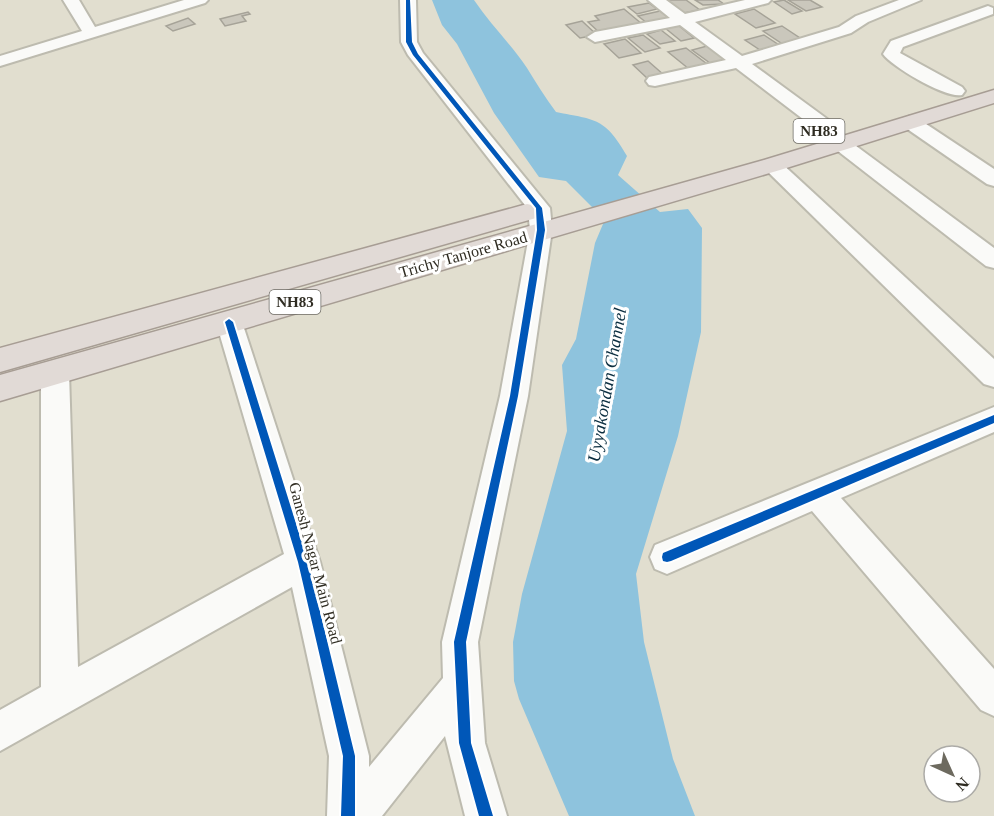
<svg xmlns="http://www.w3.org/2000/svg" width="994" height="816" viewBox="0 0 994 816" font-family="Georgia,serif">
<rect width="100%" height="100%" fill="#e1decf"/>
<path fill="#8ec3dd" d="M432 0H474C490 24 511 44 527 68 536 83 545 97 556 112 597 120 605 118 627 156L618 175 660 212 688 209 702 228 701 332 678 436 636 574 644 642 673 759 695 816H569L519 699 514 681 513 642 522 594 567 431 562 365 576 339 595 243 603 224 602 217 566 181 539 177 494 113 457 44 442 25Z"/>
<g fill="#cac7bc" stroke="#a6a398" stroke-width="1.5">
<path d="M666 0H686L700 10 684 13Z"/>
<path d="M695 0H718L724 4 703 5Z"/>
<path d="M784 0 802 11 792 14 774 2Z"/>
<path d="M788 0H810L822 7 806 11Z"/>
<path d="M649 3 657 9 637 14 628 7Z"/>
<path d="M624 9 642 24 601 34 588 22 599 20 595 16Z"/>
<path d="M754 9 775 23 756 28 735 14Z"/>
<path d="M660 11 669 18 647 23 638 16Z"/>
<path d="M248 12 250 14 242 16 246 21 225 26 220 19Z"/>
<path d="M188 18 195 24 173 31 166 26Z"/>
<path d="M582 21 597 35 580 38 566 25Z"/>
<path d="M678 25 694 38 681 41 665 28Z"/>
<path d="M782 26 803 40 784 45 763 31Z"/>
<path d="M661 30 675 41 660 44 647 34Z"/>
<path d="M643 35 660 48 645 52 628 38Z"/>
<path d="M764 35 779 45 760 50 745 40Z"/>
<path d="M625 39 641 53 619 58 604 44Z"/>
<path d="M707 46 725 60 710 63 692 50Z"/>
<path d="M686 48 707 64 689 69 668 52Z"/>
<path d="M648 61 664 75 648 79 633 65Z"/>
</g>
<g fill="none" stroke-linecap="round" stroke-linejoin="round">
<defs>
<g id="minor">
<path d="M63 0H79L95 27 184 0H208L205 3 0 66V56L82 31Z"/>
<path d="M400 0H416L417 42 423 53 550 208 552 230 528 396 478 642 485 743 507 816H465L445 736 382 816H327L329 756 292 587 0 751V710L41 687V372L45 364 55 361 65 364 69 372 78 667 284 554 216 322 220 315 229 312 238 315 242 322 320 562 369 756V767L443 678 442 642 500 396 530 230 528 209 408 55 401 42Z"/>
<path d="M648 0H666L685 14 745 0H771L768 3 695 22 742 56 839 27 856 16 899 0H921L868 22 851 33 752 64 834 124 837 128 827 134 820 132 736 68 655 86 649 85 646 81 649 77 726 60 680 25 595 42 587 37 595 32 670 18Z"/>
<path d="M988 6 993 8V14L903 47 900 53 962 87 965 91 962 95C947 99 892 67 883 54L891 41Z"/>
<path d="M910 116 917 118 994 169V186L987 184 903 126 900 122Z"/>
<path d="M841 138 848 140 994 248V268L986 266 834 148 831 144 834 140Z"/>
<path d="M772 159 779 161 994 359V387L984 384 765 169 762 165 765 161Z"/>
<path d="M994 407V432L841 498 994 669V716L981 710 812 511 667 574 655 569 650 557 655 545Z"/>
</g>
<g id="trunk">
<path d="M994 90V103L780 170 0 401V375L764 160Z"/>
<path d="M527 204 536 206 540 212 536 218 0 372V348Z"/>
</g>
</defs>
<use href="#minor" stroke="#bdbbaf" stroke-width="4"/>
<use href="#trunk" stroke="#a79d94" stroke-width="3"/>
<use href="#minor" fill="#fafaf8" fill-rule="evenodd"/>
<use href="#trunk" fill="#e1dad6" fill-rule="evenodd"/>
<defs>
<g id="cycleway">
<path d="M406 0H410L412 42 418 54 542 208 545 230 518 396 466 642 471 743 493 816H479L459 743 454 642 510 396 537 230 536 208 413 55 406 42Z"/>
<path d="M229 319 233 322 308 562 355 756V816H341L343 756 298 562 225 322Z"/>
<path d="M994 415V423L671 561 667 562 663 561 662 557 663 553Z"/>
</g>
</defs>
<use href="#cycleway" stroke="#fff" stroke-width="4"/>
<use href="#cycleway" fill="#0057b8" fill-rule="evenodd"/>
</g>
<g text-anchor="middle" stroke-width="6" stroke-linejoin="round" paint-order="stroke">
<g fill="#fff" stroke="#6d6b64" stroke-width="1.5">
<rect x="793.5" y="119" width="51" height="24" rx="4.5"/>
<rect x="269.5" y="290" width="51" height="24" rx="4.5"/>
</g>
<g font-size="15" font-weight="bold" fill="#2f2c22">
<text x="819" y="136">NH83</text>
<text x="295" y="307">NH83</text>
</g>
<g font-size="16" fill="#2f2c22" stroke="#fff">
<text transform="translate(463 254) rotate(-16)" y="6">Trichy Tanjore Road</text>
<text transform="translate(316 563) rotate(75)" y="6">Ganesh Nagar Main Road</text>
</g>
<g font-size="18" font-style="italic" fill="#0b2e40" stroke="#fff">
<text transform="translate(607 385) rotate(-80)" y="6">Uyyakondan Channel</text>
</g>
</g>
<g transform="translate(952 774) rotate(135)"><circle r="28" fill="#ffffff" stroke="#acaba7" stroke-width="1.5"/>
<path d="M0-4.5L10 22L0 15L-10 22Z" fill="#6d6a5f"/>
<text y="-9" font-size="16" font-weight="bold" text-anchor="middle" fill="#2f2c22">N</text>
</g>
</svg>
